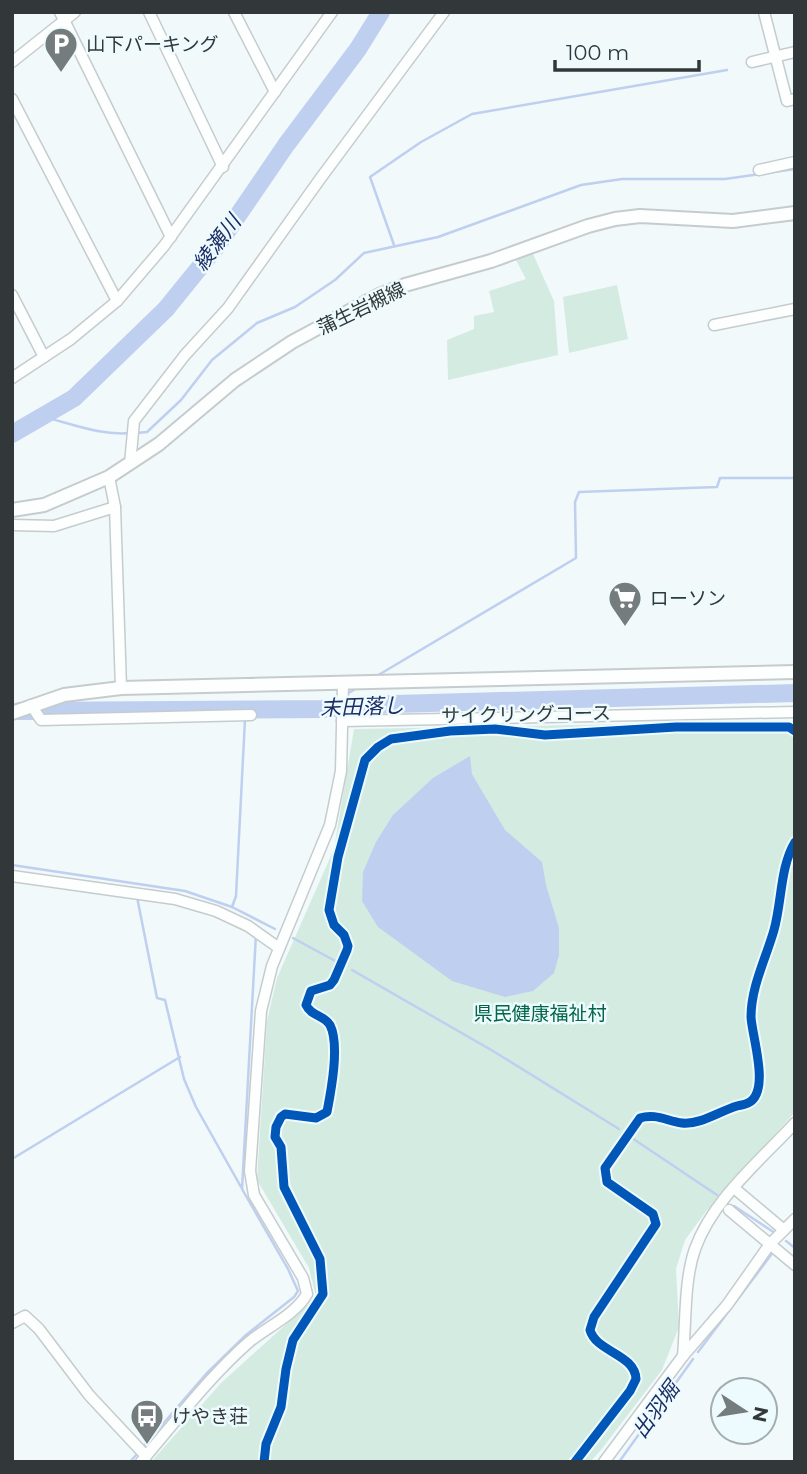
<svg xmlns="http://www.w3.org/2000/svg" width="807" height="1474" viewBox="0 0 807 1474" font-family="Montserrat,'Noto Sans JP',sans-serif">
<rect width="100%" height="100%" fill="#f1f9fb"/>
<g fill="#d4ebe2">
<path d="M533 254 554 301 558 355 448 380 447 340 474 329V316L494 312 489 291 526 279 516 260Z"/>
<path d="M617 285 628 339 569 353 563 297Z"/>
<path d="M795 721V1112L707 1210 685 1240 676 1269 679 1327 662 1370 601 1450 590 1462H151L221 1383 316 1297 309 1268 257 1180 267 1021 277 978 334 849 354 729Z"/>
</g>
<path fill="#bfcff0" d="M470 756 472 774 505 830 542 862 546 885 559 928V955L554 973 533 991 505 997 452 981 378 927 362 901 363 872 376 842 393 815 433 778Z"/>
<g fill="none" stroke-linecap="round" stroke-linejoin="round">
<g stroke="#bfcff0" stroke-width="2.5">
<path d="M394 245 370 177 421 142 472 114 727 70"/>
<path d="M40 416C70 423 100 436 131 433"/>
<path d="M137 433 147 432 181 400 212 360 257 323 295 307 335 280 364 253 438 237 581 185 622 179H725L795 169"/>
<path d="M375 677 576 558 575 502 579 492 717 487 720 478H795"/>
<path d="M345 695 357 688"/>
<path d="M322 709 339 698"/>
<path d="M12 865 185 891 232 907 275 929"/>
<path d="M137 897 157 998 165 1000 184 1079 196 1107 241 1187"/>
<path d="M232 907 236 896 245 719"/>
<path d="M293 938 339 963"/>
<path d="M352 970 493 1051 619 1129"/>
<path d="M629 1136 717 1195"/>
<path d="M12 1159 180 1057"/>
<path d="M734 1206 775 1233"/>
<path d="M786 1241 795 1248"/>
<path d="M698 1352 771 1255"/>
<path d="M130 1462 206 1374 246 1335 294 1297 298 1291 288 1269 242 1189 256 934"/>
<path d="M619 1462 693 1359"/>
</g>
<g stroke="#bfcff0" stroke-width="18">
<path d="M12 434 74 398 166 309 217 246 286 145 358 49 381 12"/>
<path d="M19 711 322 709 360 705 795 693"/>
</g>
<defs>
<g id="minor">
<path d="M60 12 171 237"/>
<path d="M149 12 223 167"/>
<path d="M234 12 275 92"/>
<path d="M764 12 787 101 795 99"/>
<path d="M12 62 75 12"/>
<path d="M752 62 795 52"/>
<path d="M12 99 117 301"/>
<path d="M759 170 795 162"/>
<path d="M12 295 44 357"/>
<path d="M714 325 795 309"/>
<path d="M12 378 71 339 117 301 164 246 332 12"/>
<path d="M130 464 134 421 185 355 228 308 320 179 444 12"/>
<path d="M109 477 115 507 121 688"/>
<path d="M12 525 54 526 115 507"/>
<path d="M31 705 41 720 251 715"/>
<path d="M342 721 795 712"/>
<path d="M12 876 175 899 216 911 248 926 279 948"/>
<path d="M734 1188 784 1230"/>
<path d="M729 1210 795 1265"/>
<path d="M12 1323 25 1316 39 1329 89 1395 146 1456"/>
<path d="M683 1356C686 1323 684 1280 695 1249 713 1199 760 1161 795 1123"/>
<path d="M141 1462C176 1421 209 1377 249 1342 267 1327 295 1315 307 1294L303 1278 254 1195 250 1171 261 1011 272 966 330 825 341 771 343 683"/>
<path d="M604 1462 683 1356 727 1305 770 1244 795 1219"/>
</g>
<g id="major">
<path d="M12 510 44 505 109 477 159 444 235 380 292 342 379 295 405 285 491 261 588 226 615 219 640 216 733 221 795 213"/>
<path d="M12 713 64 695 121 688 795 672"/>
</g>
</defs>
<use href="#minor" stroke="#c6cccd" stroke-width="13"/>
<use href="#major" stroke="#c6cccd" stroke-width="16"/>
<use href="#minor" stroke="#fdfefe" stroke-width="10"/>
<use href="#major" stroke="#fdfefe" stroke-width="12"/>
<defs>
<g id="cycleway">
<path d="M264 1462 266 1444 281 1407 286 1369 293 1340 323 1294 320 1259 284 1187 281 1147 275 1137 276 1127 281 1117 285 1114 316 1118 327 1112C331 1091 340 1045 330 1025 324 1015 311 1016 306 1005L311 991 330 985 334 980 347 950 348 946 344 935 334 925 329 910 338 857 365 760 378 747 391 739 450 731 495 729 545 735 676 727H789L795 731"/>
<path d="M575 1462 630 1391 636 1379C635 1354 596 1352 590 1330L594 1317 656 1224 653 1214 607 1182 605 1168 640 1118C655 1113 667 1121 682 1123 700 1125 720 1111 737 1106 741 1105 744 1105 748 1103 771 1092 752 1037 751 1017 751 987 766 958 774 930 782 901 780 867 795 842"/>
</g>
</defs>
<use href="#cycleway" stroke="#edfbff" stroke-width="13"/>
<use href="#cycleway" stroke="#0057b8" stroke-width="9"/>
</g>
<defs>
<symbol id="parking-pin" viewBox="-11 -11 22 30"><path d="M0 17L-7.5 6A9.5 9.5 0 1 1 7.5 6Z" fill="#757c7d" stroke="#edfbff"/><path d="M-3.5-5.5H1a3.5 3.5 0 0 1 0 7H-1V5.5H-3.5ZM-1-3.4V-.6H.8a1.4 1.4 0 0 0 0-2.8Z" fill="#fff"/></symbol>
<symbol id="supermarket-pin" viewBox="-11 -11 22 30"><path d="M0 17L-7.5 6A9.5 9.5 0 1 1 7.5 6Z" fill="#757c7d" stroke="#edfbff"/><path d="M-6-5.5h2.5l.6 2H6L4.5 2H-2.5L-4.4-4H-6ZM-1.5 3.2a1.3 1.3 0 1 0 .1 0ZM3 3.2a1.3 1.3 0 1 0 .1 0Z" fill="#fff"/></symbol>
<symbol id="bus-pin" viewBox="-11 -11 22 30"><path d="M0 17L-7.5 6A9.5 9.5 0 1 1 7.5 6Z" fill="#757c7d" stroke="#edfbff"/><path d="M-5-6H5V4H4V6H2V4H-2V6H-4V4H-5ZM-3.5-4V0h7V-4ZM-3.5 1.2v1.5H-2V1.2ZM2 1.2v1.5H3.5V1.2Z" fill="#fff"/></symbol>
</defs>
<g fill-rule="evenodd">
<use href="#parking-pin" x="42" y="25" width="38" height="52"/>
<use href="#supermarket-pin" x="606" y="579" width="38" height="52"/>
<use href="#bus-pin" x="128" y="1397" width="38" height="52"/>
</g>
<g text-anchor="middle" stroke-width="5" stroke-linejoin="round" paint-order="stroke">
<g font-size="19" fill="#323839" stroke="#edfbff" text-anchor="start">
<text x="86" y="51">山下パーキング</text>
<text x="650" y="605">ローソン</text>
<text x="172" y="1423">けやき荘</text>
</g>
<g font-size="19" fill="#323839" stroke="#edfbff">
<text transform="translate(361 308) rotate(-26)" y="7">蒲生岩槻線</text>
<text transform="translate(526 714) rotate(-1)" y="7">サイクリングコース</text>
</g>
<g font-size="19" fill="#006645" stroke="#edfbff">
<text x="540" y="1020">県民健康福祉村</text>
</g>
<g font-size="21" font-style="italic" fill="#1c2d64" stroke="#edfbff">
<text transform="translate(217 243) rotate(-53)" y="7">綾瀬川</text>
<text transform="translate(362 707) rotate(-2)" y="7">末田落し</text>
<text transform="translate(656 1410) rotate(-54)" y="7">出羽堀</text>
</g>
</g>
<rect width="807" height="1474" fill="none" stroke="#323839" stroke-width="28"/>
<g transform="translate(744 1411) rotate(102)"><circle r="33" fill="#edfbff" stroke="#a2adb0" stroke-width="2"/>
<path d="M0-5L12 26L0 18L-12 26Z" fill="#757c7d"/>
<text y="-10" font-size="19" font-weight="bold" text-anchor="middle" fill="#323839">N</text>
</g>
<path d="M555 60v10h144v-10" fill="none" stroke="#323839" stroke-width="3.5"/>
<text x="566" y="60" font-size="21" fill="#323839" stroke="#edfbff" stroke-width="5" paint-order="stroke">100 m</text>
</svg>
